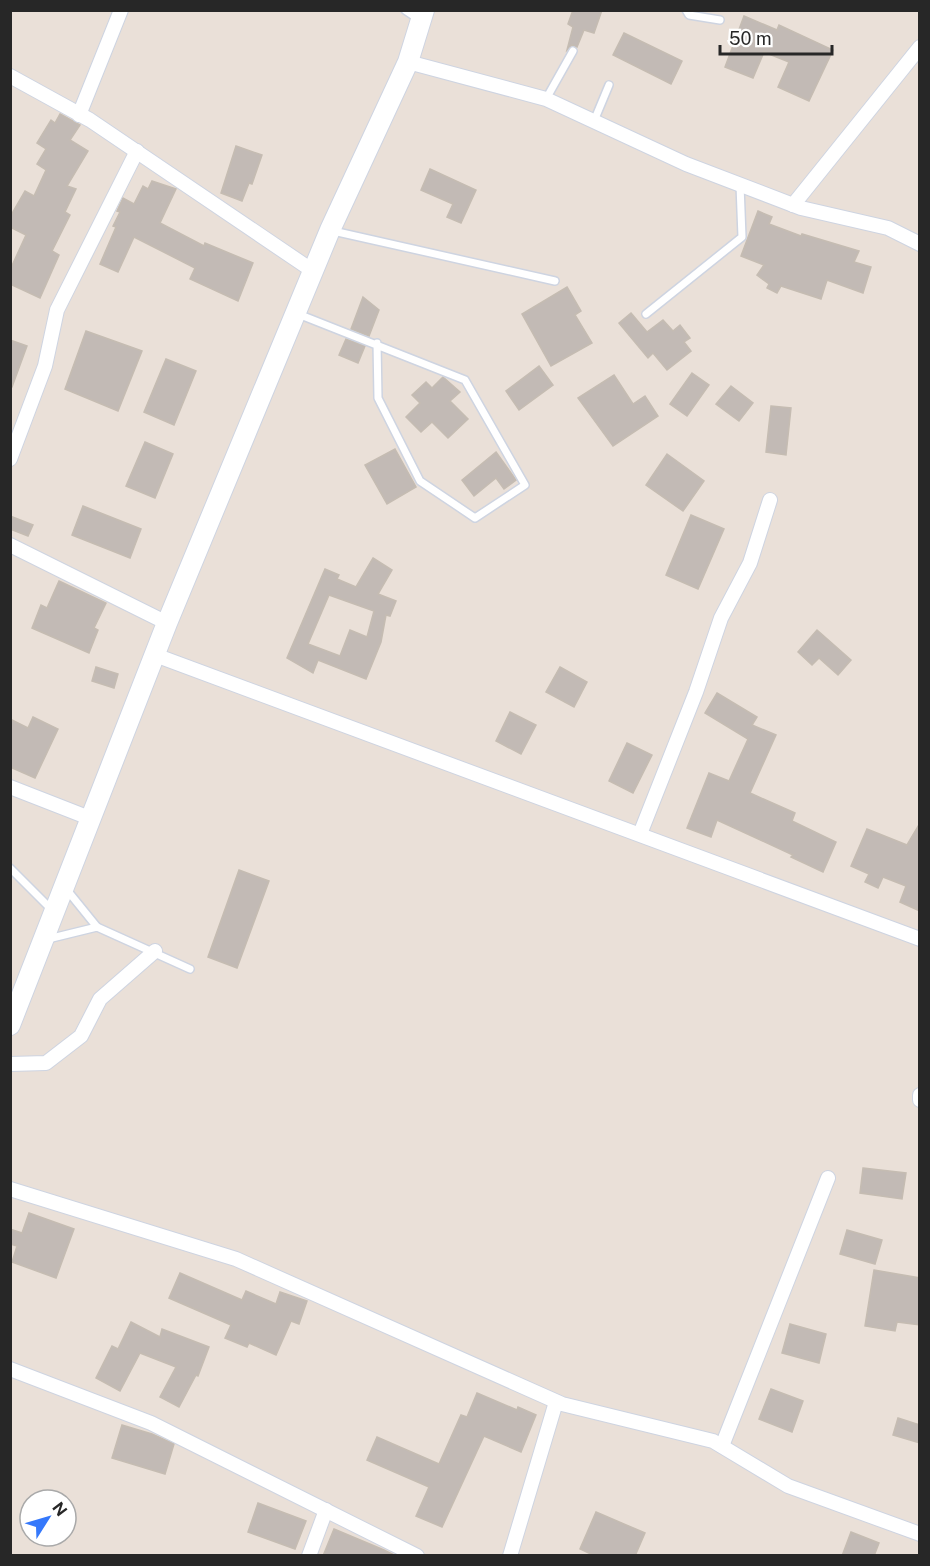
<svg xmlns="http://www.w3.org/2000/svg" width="930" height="1566" viewBox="0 0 930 1566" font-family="'Public Sans',sans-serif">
<rect width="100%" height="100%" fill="#eae0d8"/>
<g fill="#c2bab5" stroke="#c5bcb2" stroke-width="1.5" fill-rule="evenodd">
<path d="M573 10H602L594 33 584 30 577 47 572 45 567 50 573 27 568 24Z"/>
<path d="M744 16 777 30 779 25 833 50 809 101 778 87 789 62 764 52 753 78 725 67Z"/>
<path d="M624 33 682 61 671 84 613 55Z"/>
<path d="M60 114 80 125 70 140 88 151 67 186 76 189 65 212 70 215 52 251 59 255 40 298 10 284V270L26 235 10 227V217L25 191 34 196 46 170 37 164 46 149 37 143 51 120 55 123Z"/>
<path d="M236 146 262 155 252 184 249 183 242 201 221 193Z"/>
<path d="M430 169 476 190 461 223 447 217 453 204 421 190Z"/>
<path d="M152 181 176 189 160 223 204 246 205 243 253 263 238 301 190 279 195 268 134 237 118 272 100 264 116 227 113 226 120 212 117 211 123 198 134 204 143 186 148 189Z"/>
<path d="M758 211 772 217 769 224 801 236 802 234 859 251 854 262 871 267 863 293 827 280 821 299 781 286 777 293 767 288 769 284 757 275 764 265 741 256Z"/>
<path d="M567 287 581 311 575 315 592 343 551 366 522 314Z"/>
<path d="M363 297 379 310 369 336 351 329Z"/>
<path d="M631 313 647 332 663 320 673 331 680 325 690 338 684 342 691 351 667 370 653 353 648 358 619 323Z"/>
<path d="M86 331 142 351 118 411 65 389Z"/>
<path d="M346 339 365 346 358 363 339 355Z"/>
<path d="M10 340 27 346 12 387H10Z"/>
<path d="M166 359 196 371 174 425 144 412Z"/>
<path d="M539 366 553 385 519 410 506 391Z"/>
<path d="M692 373 709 385 687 416 670 404Z"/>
<path d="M614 375 633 404 645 396 658 416 613 446 578 398Z"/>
<path d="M443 377 460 392 450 401 468 419 448 438 432 422 421 432 406 417 420 403 412 395 426 382 432 388Z"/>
<path d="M731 386 753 403 739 421 716 404Z"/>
<path d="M771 406 791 408 786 455 766 452Z"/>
<path d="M145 442 173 454 155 498 126 486Z"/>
<path d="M395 449 416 487 387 504 365 465Z"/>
<path d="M496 452 516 480 504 489 496 478 474 496 462 480Z"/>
<path d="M667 454 704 481 683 511 646 485Z"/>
<path d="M83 506 141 529 130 558 72 535Z"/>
<path d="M691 515 724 529 698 589 666 575Z"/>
<path d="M10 516 33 525 28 536 10 529Z"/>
<path d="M373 558 392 570 378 594 396 601 390 616 386 615 381 642 366 679 318 660 313 673 287 658 325 569 339 575 337 579 356 587ZM329 595 374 611 367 637 350 630 340 656 308 644Z"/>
<path d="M59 581 106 603 94 628 98 630 89 653 32 628 41 605 47 608Z"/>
<path d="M817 630 851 660 838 675 819 658 812 665 798 652Z"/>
<path d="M96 667 118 674 114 688 92 681Z"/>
<path d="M560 667 587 682 574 707 546 692Z"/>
<path d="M717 693 757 717 752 725 776 735 750 793 795 813 792 821 836 842 823 872 791 857 793 855 717 820 711 837 687 828 709 773 729 781 748 739 705 713Z"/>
<path d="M510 712 536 725 521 754 496 741Z"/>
<path d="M33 717 58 729 35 778 10 767V719L28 728Z"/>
<path d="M627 743 652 755 633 793 609 781Z"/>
<path d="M920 823V911L900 902 906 886 883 877 878 888 865 882 869 874 851 866 867 829 907 845Z"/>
<path d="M239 870 269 881 237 968 208 957Z"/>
<path d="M863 1168 906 1173 902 1199 860 1193Z"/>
<path d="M29 1213 74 1229 56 1278 12 1262 17 1246 10 1244V1229L22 1233Z"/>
<path d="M847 1230 882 1240 875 1264 840 1254Z"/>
<path d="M874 1270 920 1278V1325L897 1322 895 1331 865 1326Z"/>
<path d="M180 1273 242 1300 246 1291 276 1304 280 1292 307 1301 299 1324 291 1321 276 1355 249 1343 247 1347 225 1338 231 1325 169 1298Z"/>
<path d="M131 1322 160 1337 162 1329 209 1347 198 1376 196 1375 179 1407 160 1397 176 1367 140 1353 120 1391 96 1378 112 1346 118 1349Z"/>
<path d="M790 1324 826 1334 819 1363 782 1353Z"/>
<path d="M771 1389 803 1401 792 1432 759 1419Z"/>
<path d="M477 1393 517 1410 518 1407 536 1415 521 1452 484 1436 442 1527 416 1516 429 1487 367 1460 377 1437 439 1464 461 1415 467 1417Z"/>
<path d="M898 1418 920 1425V1443L893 1435Z"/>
<path d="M122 1425 152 1434 174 1444 165 1474 112 1458Z"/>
<path d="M258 1503 306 1521 295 1549 248 1532Z"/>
<path d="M596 1512 645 1533 635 1556H595L580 1549Z"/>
<path d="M334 1529 384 1550 396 1556H323Z"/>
<path d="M851 1532 879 1543 874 1556H842Z"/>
</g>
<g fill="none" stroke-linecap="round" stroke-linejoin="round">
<defs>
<g id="lane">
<path d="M405 10 420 20"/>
<path d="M686 10 689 15 720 20"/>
<path d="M546 99 573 51"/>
<path d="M594 121 609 85"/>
<path d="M333 231 555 281"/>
<path d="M298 314 465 380 525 485 475 518 420 481 378 398 377 343"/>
<path d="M646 314 742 237 740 185"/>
<path d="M10 868 53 911"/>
<path d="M67 890 97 927"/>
<path d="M48 939 97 927 190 969"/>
</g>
<g id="street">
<path d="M408 62 546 99 686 164 801 208 888 228 920 244"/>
<path d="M10 76 90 120 313 271"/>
<path d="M79 115 121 10"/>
<path d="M793 205 920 47"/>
<path d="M10 459 45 366 57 310 137 151"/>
<path d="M10 545 167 623"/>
<path d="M155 655 920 939"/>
<path d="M10 787 92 819"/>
<path d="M640 834 696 692 721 618 750 563 770 500"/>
<path d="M10 1064 46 1063 81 1036 100 999 155 951"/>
<path d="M920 1095V1100"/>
<path d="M10 1189 236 1259 562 1404 713 1441 788 1486 920 1534"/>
<path d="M10 1369 151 1423 417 1556"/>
<path d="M722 1446 828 1178"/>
<path d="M309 1556 326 1510"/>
<path d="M510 1556 556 1402"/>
</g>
<path id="secondary" d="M10 1025 167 623 330 230 408 62 424 10"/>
</defs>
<use href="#lane" stroke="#ced4e1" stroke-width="10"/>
<use href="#street" stroke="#ced4e1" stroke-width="16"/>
<use href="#secondary" stroke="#ced4e1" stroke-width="22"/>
<use href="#lane" stroke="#fff" stroke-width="7"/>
<use href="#street" stroke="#fff" stroke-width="14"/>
<use href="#secondary" stroke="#fff" stroke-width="20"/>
</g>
<rect width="930" height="1566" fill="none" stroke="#272727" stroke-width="24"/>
<g transform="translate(48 1518) rotate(53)"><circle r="28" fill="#ffffff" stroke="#a9a9a9" stroke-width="1.5"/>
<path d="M0-4.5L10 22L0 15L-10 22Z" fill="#3578fb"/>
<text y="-9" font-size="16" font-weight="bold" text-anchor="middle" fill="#272727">N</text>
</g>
<path d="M720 45v9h112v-9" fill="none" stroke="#272727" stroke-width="3"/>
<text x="729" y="45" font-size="18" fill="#272727" stroke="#ffffff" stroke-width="4.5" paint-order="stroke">50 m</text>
</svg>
